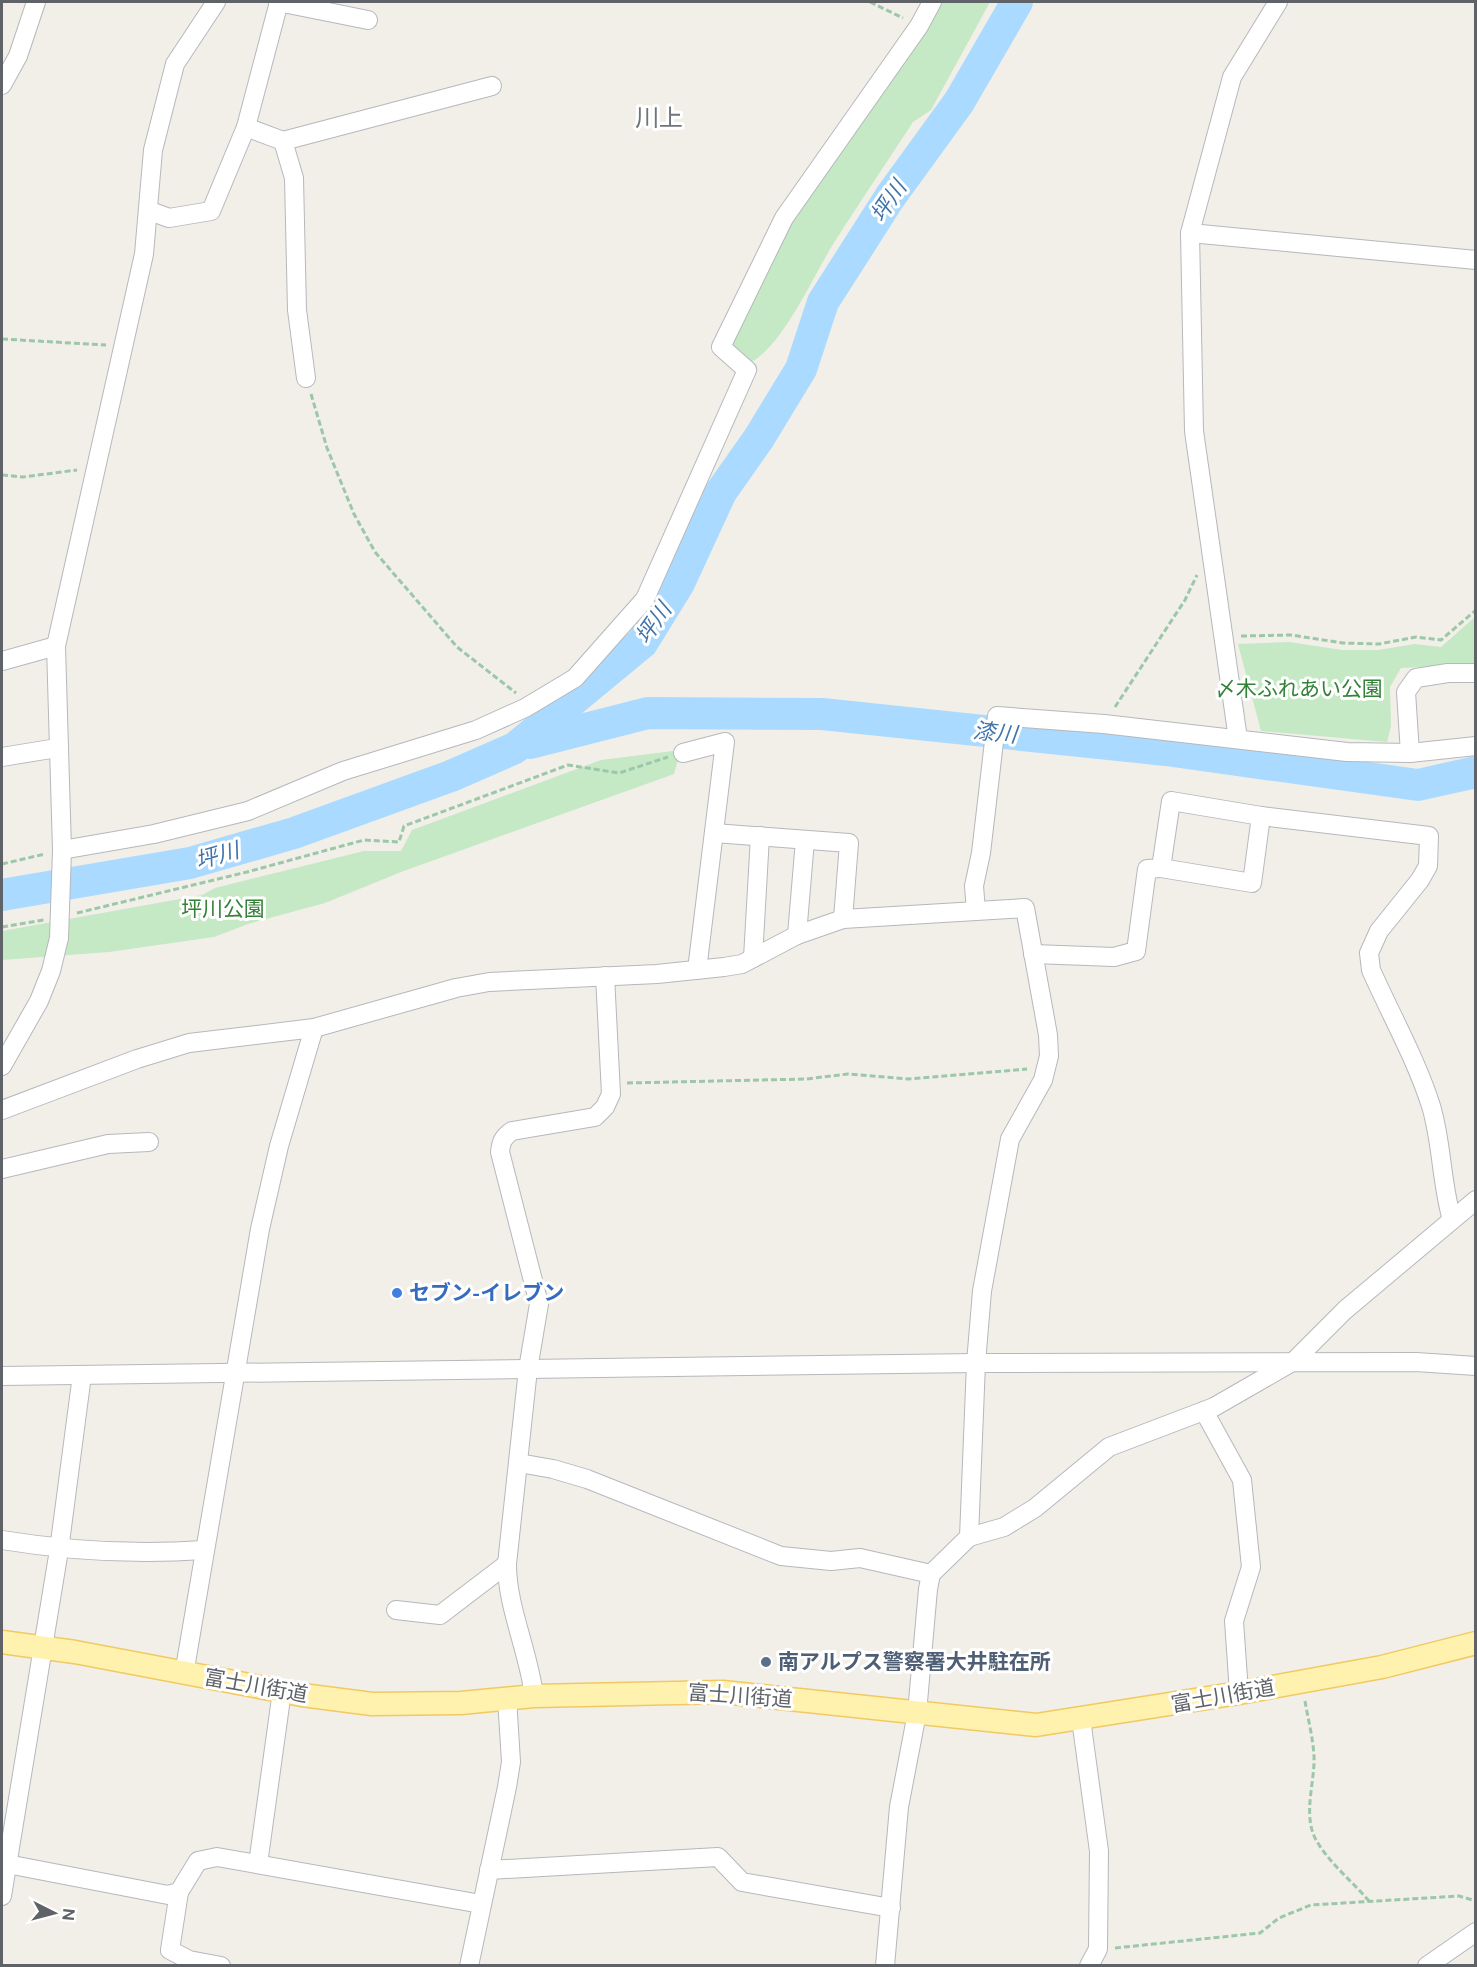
<svg xmlns="http://www.w3.org/2000/svg" width="1477" height="1967" viewBox="0 0 1477 1967" font-family="'Public Sans','Noto Sans JP',sans-serif">
<rect width="100%" height="100%" fill="#f1efe8"/>
<g fill="#c5e8c5">
<path d="M937 2H990L931 110 913 122C888 160 862 199 837 238 815 271 785 344 751 362L727 341 788 218Z"/>
<path d="M1475 617V664L1401 668 1390 687 1391 726 1387 742 1261 731 1238 644 1289 642 1342 650H1378L1415 644 1441 647Z"/>
<path d="M673 751 678 760 674 774 401 872 325 903 248 924 214 937 109 952 2 960V931L202 895 215 888 364 851H401L412 830 601 760Z"/>
</g>
<g fill="none" stroke-linecap="round" stroke-linejoin="round">
<g stroke="#aadaff" stroke-width="32">
<path d="M530 743 648 713 822 714 1166 750 1418 785 1476 772"/>
<path d="M2 895 190 863 294 833 451 776 515 748 642 643 679 583 721 492 759 438 801 369 823 302 890 197 959 102 1017 2"/>
</g>
<defs>
<g id="minor">
<path d="M278 2 368 20"/>
<path d="M2 85 18 56 36 2"/>
<path d="M246 127 283 141 294 178 297 310 306 378"/>
<path d="M283 141 492 86"/>
<path d="M150 211 169 218 211 211 246 127 279 2"/>
<path d="M1190 233 1476 260"/>
<path d="M2 661 56 646"/>
<path d="M1238 739 1194 431 1190 233 1232 77 1278 2"/>
<path d="M683 753 725 742 697 970"/>
<path d="M1410 753 1406 692 1416 678 1448 673H1476"/>
<path d="M2 757 57 748"/>
<path d="M714 833 849 843 843 919"/>
<path d="M62 850 154 834 248 811 343 771 476 730 525 708 575 678 645 599 747 370 721 347 784 218 919 26 932 2"/>
<path d="M1161 868 1252 883 1261 816 1429 836 1428 866 1420 880 1379 931 1369 953 1371 970C1391 1015 1416 1059 1431 1106 1442 1142 1441 1182 1452 1220"/>
<path d="M976 911 974 886 981 853 997 716 1104 724 1347 752 1410 753 1476 746"/>
<path d="M797 935 805 840"/>
<path d="M1033 954 1114 957 1136 951 1147 869 1161 868 1171 801 1261 816"/>
<path d="M753 958 760 836"/>
<path d="M2 1066 39 1001 51 971 59 938 62 850 56 646 144 254 153 150 175 64 216 2"/>
<path d="M2 1110 137 1059 189 1043 314 1028 456 988 489 982 657 974 724 967 742 964 797 935 843 919 1025 908 1048 1035 1049 1056 1043 1080 1010 1139 982 1291 976 1363 969 1537 931 1574 928 1589 917 1713 899 1807 885 1966"/>
<path d="M2 1169 108 1144 149 1142"/>
<path d="M2 1376 976 1363 1416 1362 1476 1366"/>
<path d="M1204 1411 1242 1480 1251 1567 1234 1621 1239 1693"/>
<path d="M519 1463 553 1469 587 1479 781 1556 831 1561 860 1558 931 1574"/>
<path d="M969 1537 1004 1527 1035 1508 1109 1447 1214 1407 1294 1361 1345 1310 1476 1200"/>
<path d="M2 1540C69 1551 136 1555 204 1550"/>
<path d="M396 1610 440 1615 507 1564"/>
<path d="M184 1674 260 1229 279 1146 314 1028"/>
<path d="M534 1696C529 1652 507 1608 507 1564L528 1369 539 1304 500 1152C501 1142 503 1137 512 1131L595 1117 605 1107 611 1094 605 976"/>
<path d="M1081 1719 1099 1851 1098 1949 1089 1966"/>
<path d="M2 1863 168 1895 179 1892 198 1861 217 1857 481 1904"/>
<path d="M258 1864 282 1691"/>
<path d="M489 1870 718 1857 742 1882 891 1908"/>
<path d="M179 1892 170 1950 189 1960 221 1966"/>
<path d="M2 1896 59 1550 82 1375"/>
<path d="M469 1966 507 1787 511 1762 507 1698"/>
<path d="M1427 1966 1476 1932"/>
</g>
<path id="major" d="M2 1642 75 1652 302 1695 372 1704 461 1703 534 1696 723 1692 1036 1725 1239 1693 1382 1667 1476 1643"/>
</defs>
<use href="#minor" stroke="#b5b8bc" stroke-width="20"/>
<use href="#major" stroke="#f2c960" stroke-width="25"/>
<g stroke="#9cc7a9" stroke-width="3" stroke-dasharray="6 3" stroke-linecap="butt">
<path d="M870 2 903 18"/>
<path d="M2 339 106 345"/>
<path d="M311 394 327 448 354 514 375 552 457 647 516 693"/>
<path d="M2 475 23 477 77 470"/>
<path d="M1241 636 1291 635 1343 643 1379 644 1416 637 1441 640 1476 610"/>
<path d="M1115 707 1185 600 1197 575"/>
<path d="M2 864 45 854"/>
<path d="M77 913 247 872 364 840 399 842 404 826 568 765 619 773 668 757"/>
<path d="M2 927 44 920"/>
<path d="M627 1083 806 1079 848 1074 908 1079 1027 1069"/>
<path d="M1305 1701C1308 1719 1313 1738 1314 1756 1315 1782 1303 1813 1315 1838 1327 1861 1352 1881 1369 1901"/>
<path d="M1115 1948 1260 1933 1279 1918 1311 1905 1459 1896 1476 1901"/>
</g>
<use href="#minor" stroke="#fff" stroke-width="18"/>
<use href="#major" stroke="#fff2af" stroke-width="22"/>
</g>
<circle fill="#3f7fe0" stroke="#fff" stroke-width="2" cx="397" cy="1293" r="6"/>
<circle fill="#5c6f8a" stroke="#fff" stroke-width="2" cx="766" cy="1662" r="6"/>
<g text-anchor="middle" stroke-width="6" stroke-linejoin="round" paint-order="stroke">
<g font-size="21" fill="#348238" stroke="#fff">
<text x="1299" y="696">〆木ふれあい公園</text>
<text x="223" y="916">坪川公園</text>
</g>
<g font-size="21" font-weight="bold" fill="#366cbe" stroke="#fff" text-anchor="start">
<text x="409" y="1300">セブン-イレブン</text>
</g>
<g font-size="21" font-weight="bold" fill="#4e5e75" stroke="#fff" text-anchor="start">
<text x="778" y="1669">南アルプス警察署大井駐在所</text>
</g>
<g font-size="21" fill="#5f6368" stroke="#fff">
<text transform="translate(256 1686) rotate(10)" y="7">富士川街道</text>
<text transform="translate(740 1696) rotate(4)" y="7">富士川街道</text>
<text transform="translate(1223 1696) rotate(-10)" y="7">富士川街道</text>
</g>
<g font-size="22" font-style="italic" fill="#4174aa" stroke="#fff">
<text transform="translate(888 201) rotate(-56)" y="8">坪川</text>
<text transform="translate(653 623) rotate(-55)" y="8">坪川</text>
<text transform="translate(995 732) rotate(6)" y="8">漆川</text>
<text transform="translate(217 855) rotate(-16)" y="8">坪川</text>
</g>
<g font-size="24" fill="#70757a" stroke="#fff">
<text x="659" y="126">川上</text>
</g>
</g>
<rect width="1477" height="1967" fill="none" stroke="#5f6368" stroke-width="6"/>
<g transform="translate(54 1913) rotate(96)" stroke="#ffffff" stroke-width="4.5" paint-order="stroke">
<path d="M0-4.5L10 22L0 15L-10 22Z" fill="#5f6368"/>
<text y="-9" font-size="16" font-weight="bold" text-anchor="middle" fill="#5f6368">N</text>
</g>
</svg>
